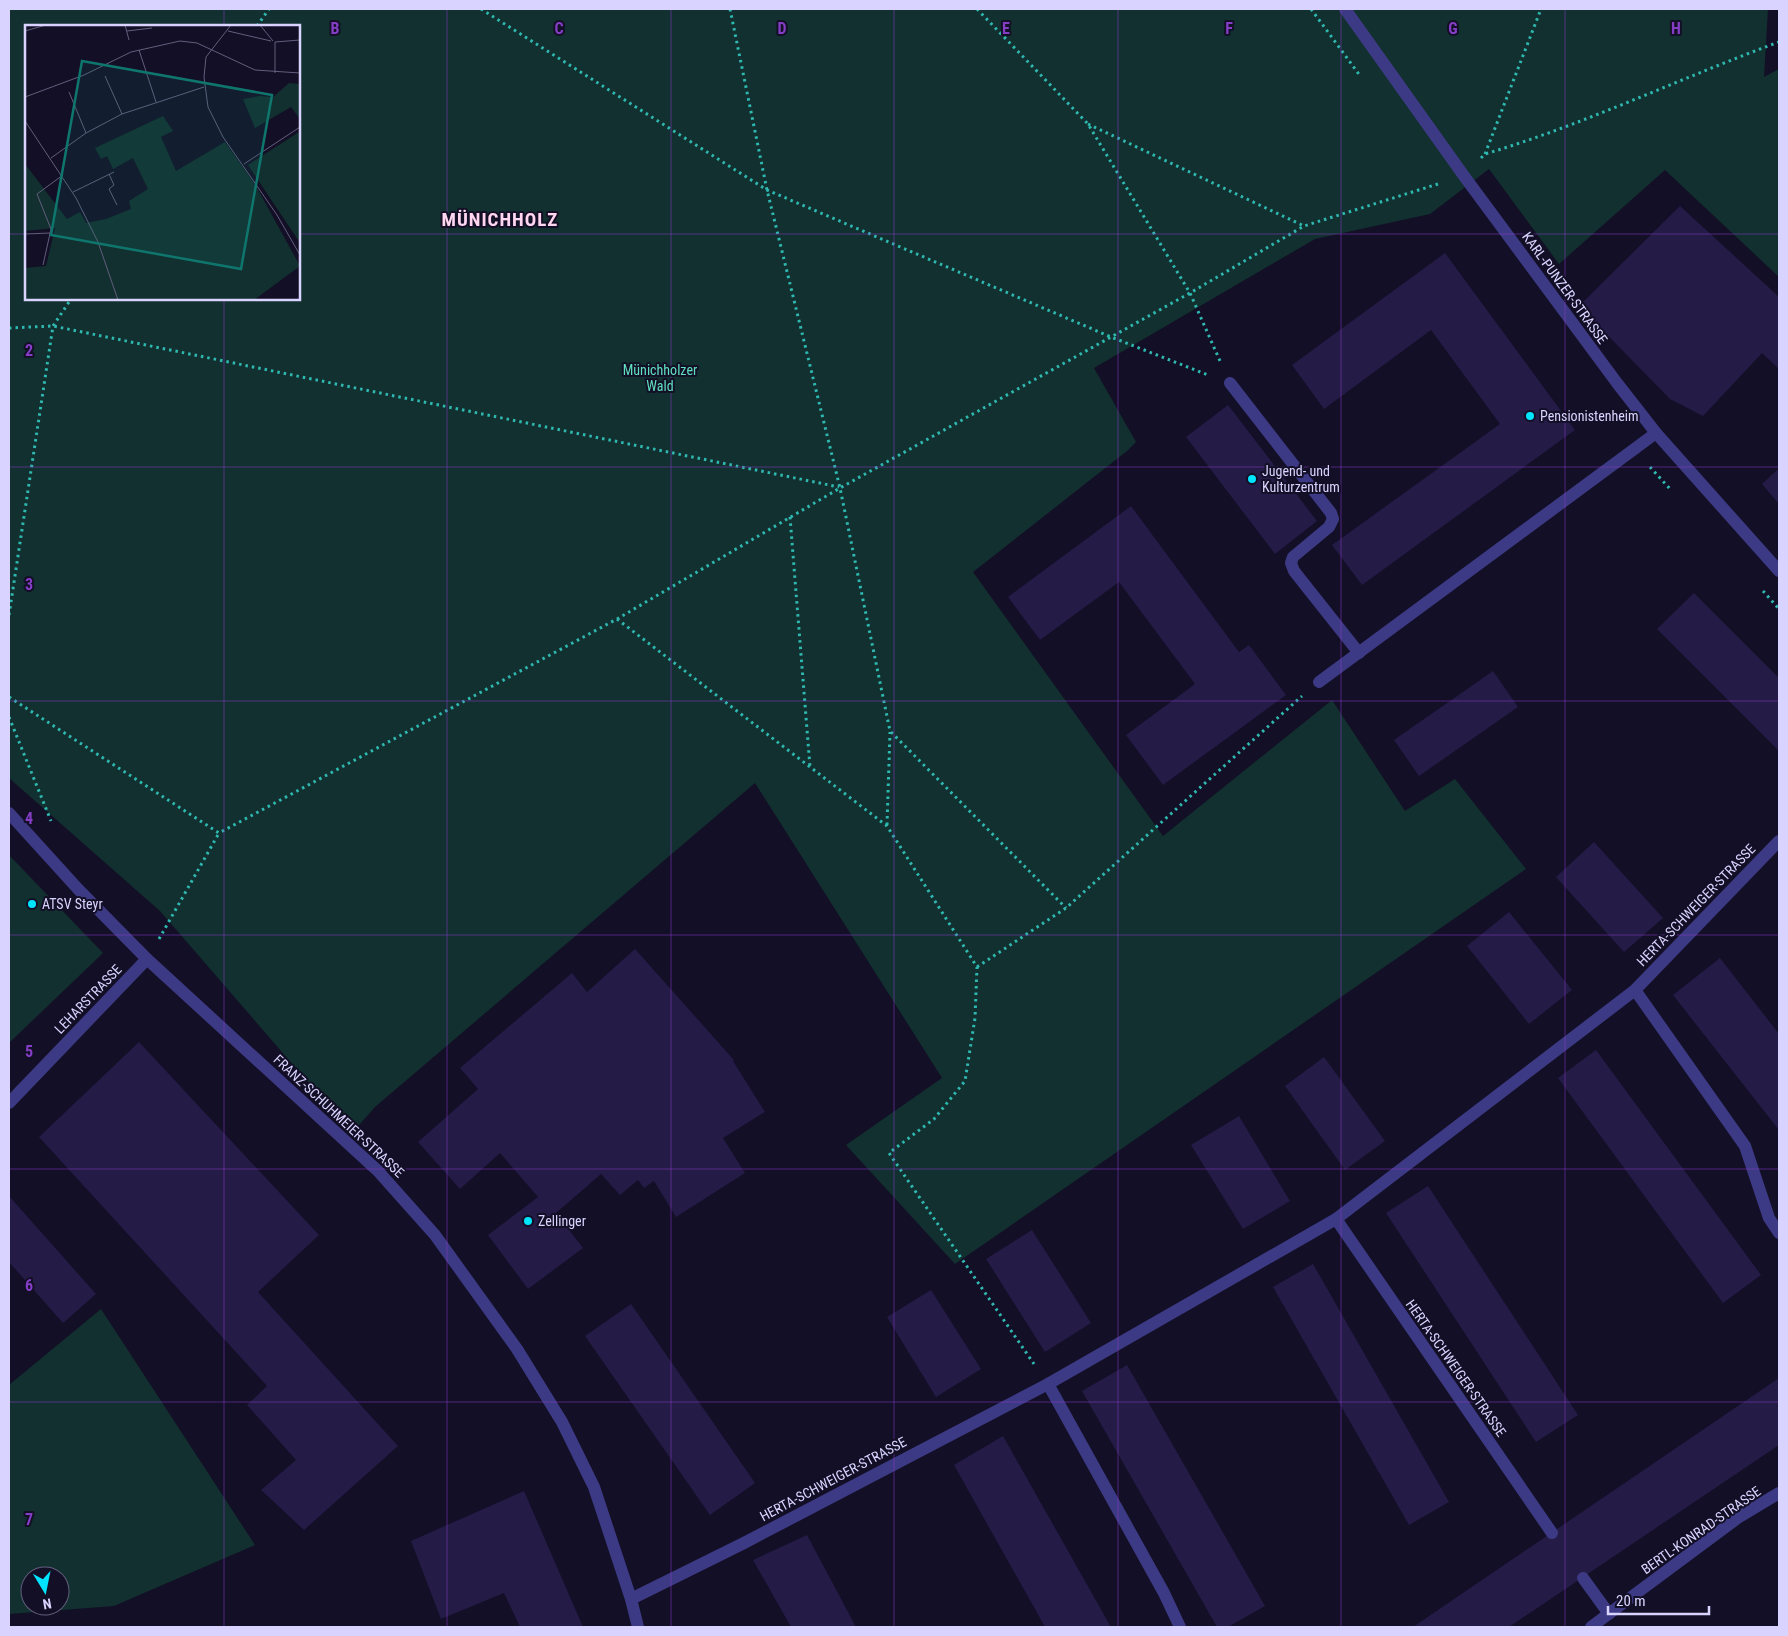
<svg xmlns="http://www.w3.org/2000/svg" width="1788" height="1636" viewBox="0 0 1788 1636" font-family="'Roboto Condensed',sans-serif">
<rect width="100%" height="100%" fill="#130f26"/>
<g fill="#12302f" fill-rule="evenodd">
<path d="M9 9H1768L1764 77 1779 69V277L1665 170 1559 264 1489 169 1430 214 1315 239 1094 368 1136 442 1127 451 973 572 1163 836 1332 700 1405 811 1455 779 1526 869 955 1264 846 1145 942 1078 755 783 375 1107 352 1133 160 911 9 778ZM26 26H299V299H26Z"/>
<path d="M9 855 103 953 9 1043Z"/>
<path d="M101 1309 255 1545 114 1606 9 1614V1385ZM30 1576H60V1606H30Z"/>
</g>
<g fill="#241b47">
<path d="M1680 206 1779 297V369L1762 353 1703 416 1670 399 1579 306Z"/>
<path d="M1445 253 1575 430 1362 585 1332 545 1500 424 1431 330 1324 409 1292 365Z"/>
<path d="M1228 405 1317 521 1275 554 1186 437Z"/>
<path d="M1777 470 1779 472V504L1762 484Z"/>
<path d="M1131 506 1239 652 1249 645 1286 695 1163 785 1126 735 1195 684 1119 582 1040 640 1008 597Z"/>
<path d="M1694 593 1779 678V751L1657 629Z"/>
<path d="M1493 671 1518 707 1419 776 1394 740Z"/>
<path d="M1594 842 1663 918 1624 952 1556 877Z"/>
<path d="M1509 912 1572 990 1529 1024 1467 946Z"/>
<path d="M635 949 734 1060 733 1061 765 1112 723 1138 745 1173 676 1217 654 1181 644 1188 638 1180 620 1195 601 1174 556 1213 583 1248 528 1289 488 1235 538 1197 500 1153 460 1189 418 1142 478 1089 460 1068 572 973 587 992Z"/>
<path d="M1720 958 1779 1034V1130L1673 995Z"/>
<path d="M139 1042 319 1235 258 1292 398 1446 304 1530 261 1490 296 1460 247 1405 267 1386 39 1137Z"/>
<path d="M1596 1050 1761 1275 1723 1303 1558 1078Z"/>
<path d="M1324 1057 1385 1141 1345 1170 1285 1086Z"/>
<path d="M1239 1116 1290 1201 1243 1229 1191 1145Z"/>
<path d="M1428 1186 1578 1415 1536 1442 1386 1213Z"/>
<path d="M9 1196 96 1294 63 1323 9 1262Z"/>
<path d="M1032 1230 1091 1323 1045 1352 986 1259Z"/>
<path d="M1313 1264 1449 1502 1409 1525 1273 1287Z"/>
<path d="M931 1290 981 1369 936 1397 887 1317Z"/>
<path d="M631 1304 755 1483 710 1515 585 1336Z"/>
<path d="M1127 1365 1265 1606 1228 1627H1217L1082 1391Z"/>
<path d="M1779 1378V1445L1509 1627H1413Z"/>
<path d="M1003 1436 1111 1627H1045L954 1465Z"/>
<path d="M524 1491 583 1627H520L504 1593 441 1619 411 1541Z"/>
<path d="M807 1535 856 1627H791L753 1560Z"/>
</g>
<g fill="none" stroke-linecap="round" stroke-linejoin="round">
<g stroke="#2fb8b0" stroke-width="3" stroke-dasharray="2.5 4" stroke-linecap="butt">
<path d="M481 9 767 190 1111 337 1208 375"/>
<path d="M730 9 767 190 840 488 890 731 1066 908"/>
<path d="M977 9 1088 124 1190 293 1220 361"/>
<path d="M1311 9 1361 77"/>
<path d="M257 26 269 9"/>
<path d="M1088 124 1304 226"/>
<path d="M1485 154 1541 9"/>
<path d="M1481 158 1485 154C1586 124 1680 78 1779 42"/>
<path d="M9 328 53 326 839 487"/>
<path d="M1650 467 1671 490"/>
<path d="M790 517 810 767"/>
<path d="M1763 591 1779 609"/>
<path d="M9 615 53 326 71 299"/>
<path d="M617 619 887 826 977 967 975 1018 965 1081 934 1119 889 1153 1034 1364"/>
<path d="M9 697 219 833 617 619 840 488 1190 293 1304 226 1441 183"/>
<path d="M9 717 51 821"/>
<path d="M887 825 890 732"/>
<path d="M159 939 219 833"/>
<path d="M977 967 1066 908 1302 696"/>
</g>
<g stroke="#3d3a85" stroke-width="12">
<path d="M1230 383 1331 513 1333 519 1329 527 1293 557 1291 563 1294 571 1359 653"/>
<path d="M1319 682 1656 433"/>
</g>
<g stroke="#3d3a85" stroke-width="12">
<path d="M9 813 78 889 147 959 378 1171 435 1235 517 1349 562 1422 594 1487 631 1599 638 1627"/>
<path d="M1635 990 1745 1146 1769 1218 1779 1233"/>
<path d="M9 1103 147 959"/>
<path d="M1336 1219 1552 1533"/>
<path d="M1048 1384 1164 1593 1180 1627"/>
<path d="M1583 1578 1609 1614"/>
<path d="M631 1599 744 1543 1048 1384 1336 1219 1635 990 1779 841"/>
<path d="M1591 1627 1739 1517 1779 1493"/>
</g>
<path stroke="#3d3a85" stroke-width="12" d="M1345 9 1464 176 1617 383 1656 433 1779 571"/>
</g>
<path fill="none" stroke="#843dc5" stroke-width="1" stroke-opacity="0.55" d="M224 9V26M447 9V1627M671 9V1627M894 9V1627M1118 9V1627M1341 9V1627M1565 9V1627M9 234H26M299 234H1779M224 299V1627M9 467H1779M9 701H1779M9 935H1779M9 1169H1779M9 1402H1779"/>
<g fill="#00e5ff" stroke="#130f26" stroke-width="2">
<circle cx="1530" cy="416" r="5"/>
<circle cx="1252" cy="479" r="5"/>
<circle cx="32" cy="904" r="5"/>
<circle cx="528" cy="1221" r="5"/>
</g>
<g text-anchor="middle" stroke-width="4" stroke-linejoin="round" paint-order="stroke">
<g font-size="14" fill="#d9d4ff" stroke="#130f26">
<text transform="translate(1565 288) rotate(54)" y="5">KARL-PUNZER-STRASSE</text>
<text transform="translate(1696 905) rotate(-46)" y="5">HERTA-SCHWEIGER-STRASSE</text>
<text transform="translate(88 999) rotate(-46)" y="5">LEHARSTRASSE</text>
<text transform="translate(339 1116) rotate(43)" y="5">FRANZ-SCHUHMEIER-STRASSE</text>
<text transform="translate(1456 1368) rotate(55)" y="5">HERTA-SCHWEIGER-STRASSE</text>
<text transform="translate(833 1479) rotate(-28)" y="5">HERTA-SCHWEIGER-STRASSE</text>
<text transform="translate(1701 1530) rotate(-35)" y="5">BERTL-KONRAD-STRASSE</text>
</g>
<g font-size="14" fill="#5fe0c0" stroke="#130f26">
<text x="660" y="375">Münichholzer<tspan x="660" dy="16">Wald</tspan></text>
</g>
<g font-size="14" fill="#d9d4ff" stroke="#130f26" text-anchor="start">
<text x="1540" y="421">Pensionistenheim</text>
<text x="1262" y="476">Jugend- und<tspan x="1262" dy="16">Kulturzentrum</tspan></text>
<text x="42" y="909">ATSV Steyr</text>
<text x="538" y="1226">Zellinger</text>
</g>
<g font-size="19" font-weight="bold" letter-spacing="1" fill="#ffd6f0" stroke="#130f26">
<text x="500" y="226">MÜNICHHOLZ</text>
</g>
</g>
<g transform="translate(25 25)">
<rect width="275" height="275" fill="#130f26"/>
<path d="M264 58 275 59V94L266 82 230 103 218 74 235 71 248 72ZM138 91 148 106 136 112 151 146 200 117 231 161 275 241 229 275H0V243L21 241 30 203 0 206V139L42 194 55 187 61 198 81 194 106 184 104 176 123 164 108 133 88 144 82 131 76 134 70 123ZM274 107 275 108V218L223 140Z" fill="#12302f"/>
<path fill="none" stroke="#625e7d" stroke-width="1" d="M100 0 104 15M206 0 181 32 179 52 183 82 198 112 252 190 275 230M235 0 248 16M0 6 21 0M102 6 127 3M203 6 246 16M114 25 131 77M250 48V17L275 15M80 51 97 89M44 67 61 108M0 72 59 50 106 27 155 16 172 18 230 45 275 48M0 96 51 173 73 217 93 275M26 133 61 108 97 89 179 62M219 139 275 102M84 149 89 160 84 164 92 180M48 167 89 147M0 209 25 208M18 240 26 204 12 169 38 150"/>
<path fill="#0f766e" fill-opacity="0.15" stroke="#0f766e" stroke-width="2.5" d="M57 36 247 70 216 244 26 210Z"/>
<rect width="275" height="275" fill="none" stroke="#d9d4ff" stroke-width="2.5"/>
</g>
<g font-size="16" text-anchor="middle" font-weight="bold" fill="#843dc5" stroke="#130f26" stroke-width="4" stroke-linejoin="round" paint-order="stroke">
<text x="335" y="34">B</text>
<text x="559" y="34">C</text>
<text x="782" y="34">D</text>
<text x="1006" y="34">E</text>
<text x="1229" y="34">F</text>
<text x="1453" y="34">G</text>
<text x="1676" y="34">H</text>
<text x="29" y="356">2</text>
<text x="29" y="590">3</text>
<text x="29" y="824">4</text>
<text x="29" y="1057">5</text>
<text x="29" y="1291">6</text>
<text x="29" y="1525">7</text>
</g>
<rect width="1788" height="1636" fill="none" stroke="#d9d4ff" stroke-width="20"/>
<g transform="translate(45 1591) rotate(170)"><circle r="24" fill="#130f26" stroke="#625e7d"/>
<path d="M0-4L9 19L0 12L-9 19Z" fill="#00e5ff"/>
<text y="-8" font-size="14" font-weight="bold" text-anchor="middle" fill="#d9d4ff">N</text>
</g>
<path d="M1608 1606v8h101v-8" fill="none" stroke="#d9d4ff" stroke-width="2.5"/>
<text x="1616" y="1606" font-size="15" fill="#d9d4ff" stroke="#130f26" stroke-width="4" paint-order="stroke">20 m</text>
</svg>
